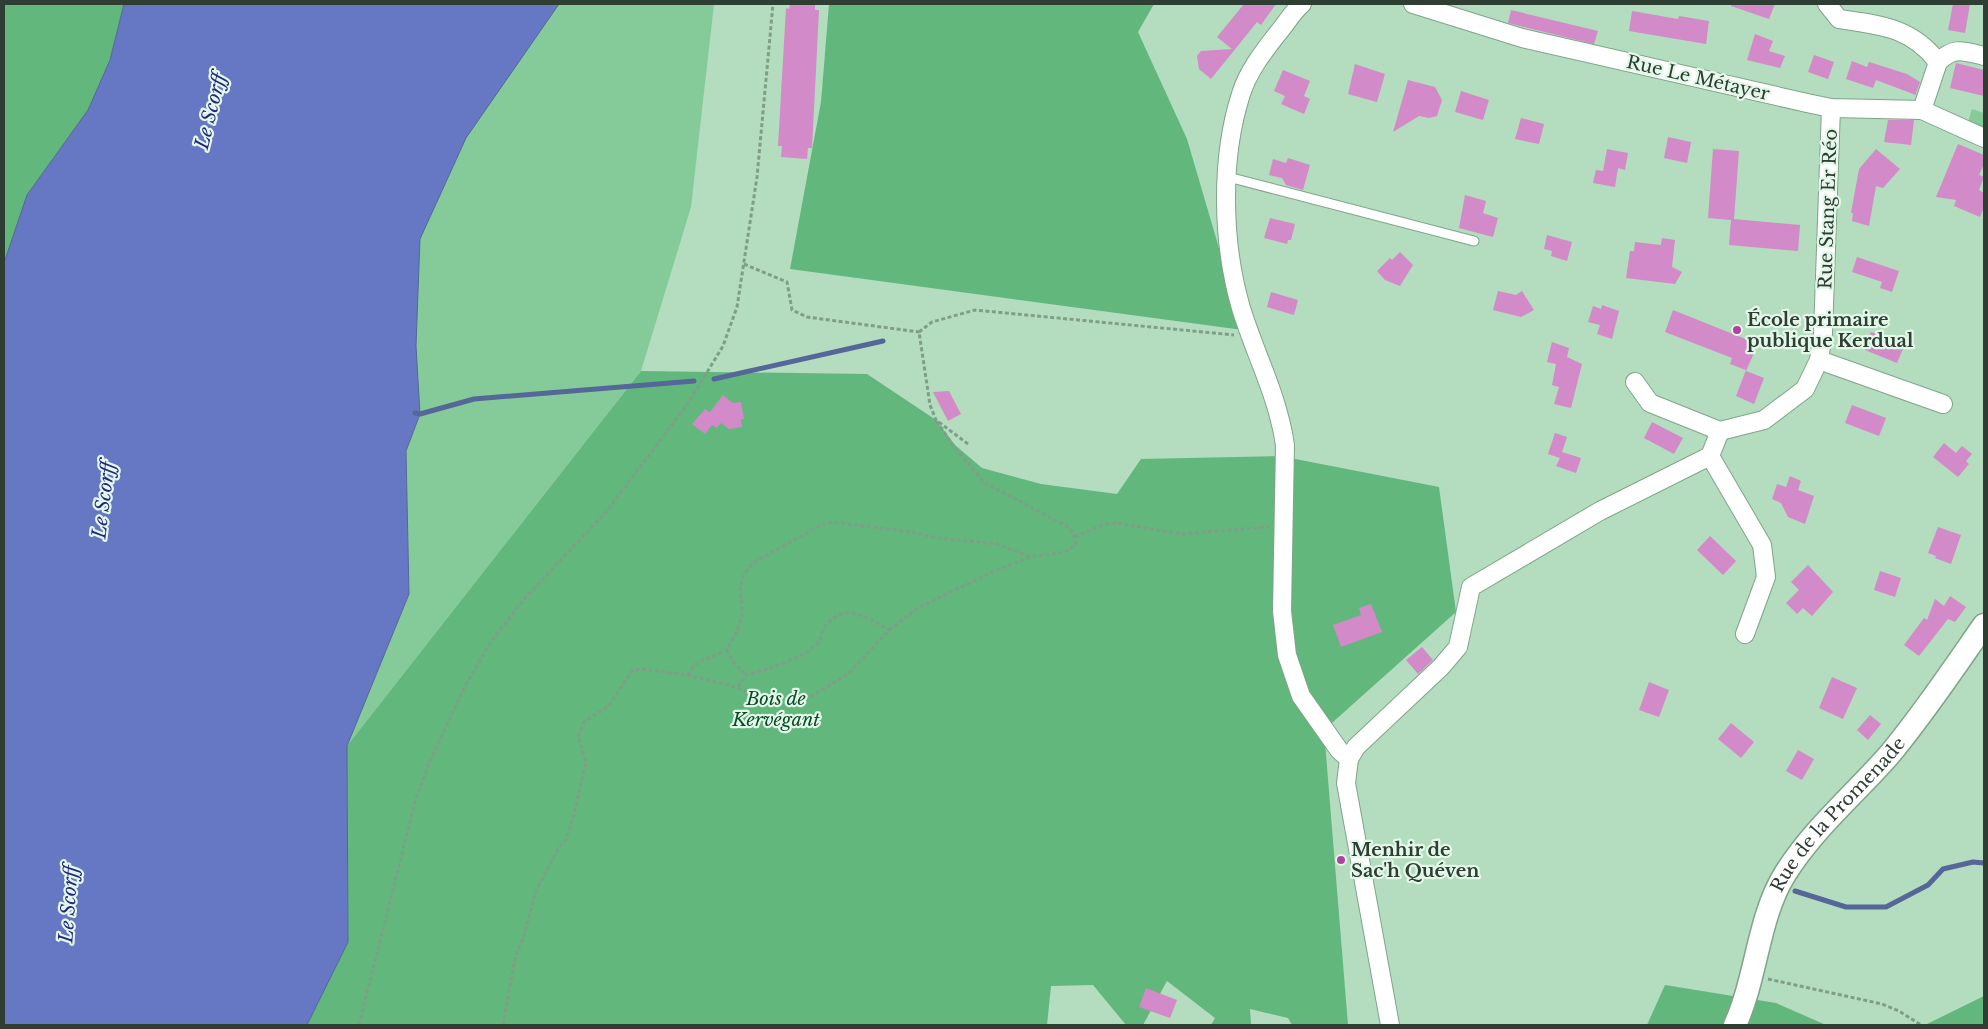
<svg xmlns="http://www.w3.org/2000/svg" width="1988" height="1029" viewBox="0 0 1988 1029" font-family="'Libre Baskerville',serif">
<rect width="100%" height="100%" fill="#b4dcbe"/>
<g fill="#85cb99">
<path d="M559 4H714L691 207 641 371 347 746 409 594 406 451 420 414 416 346 420 239 466 138Z"/>
<path d="M1972 109 1984 113V130L1968 122Z"/>
</g>
<g fill="#62b77d">
<path d="M4 4H124L110 60 88 110 27 195 4 263Z"/>
<path d="M829 4H1154L1138 32 1187 139 1243 330 790 269 821 102Z"/>
<path d="M641 371 867 374 936 420 955 445 982 468 1041 484 1117 494 1141 459 1280 456 1439 487 1456 612 1324 730 1348 1025H1292L1288 1018 1250 1009 1251 1025H1211L1215 1018 1167 981 1143 1025H1126L1093 985 1051 986 1047 1025H307L348 942 347 746Z"/>
<path d="M1665 985 1776 1003 1826 1025H1647Z"/>
<path d="M1984 996V1025H1925Z"/>
</g>
<path fill="#6677c4" stroke="#556698" d="M124 4H559L466 138 420 239 416 346 420 414 406 451 409 594 347 746 348 942 307 1025H4V263L27 195 88 110 110 60Z"/>
<g fill="none" stroke-linecap="round" stroke-linejoin="round">
<g stroke="#556698" stroke-width="5">
<path d="M714 379 883 341"/>
<path d="M415 413 420 414 474 399 694 381"/>
<path d="M1795 891 1846 907H1886L1928 885 1943 869 1973 862 1984 863"/>
</g>
</g>
<g fill="#d38ac8">
<path d="M790 4H815V10H819L812 148H808L807 159 781 157 782 146H778L786 8 789 9Z"/>
<path d="M1244 4H1276L1261 25 1257 22 1211 79 1199 69 1197 56 1201 51 1232 49 1217 37Z"/>
<path d="M1731 4H1775L1769 19 1731 6Z"/>
<path d="M1953 4H1970L1965 33 1948 30Z"/>
<path d="M1511 10 1598 31 1594 44 1508 23Z"/>
<path d="M1632 11 1678 19 1679 16 1709 21 1706 44 1629 31Z"/>
<path d="M1755 34 1773 41 1769 51 1785 56 1780 68 1747 60Z"/>
<path d="M1814 55 1834 62 1828 79 1808 72Z"/>
<path d="M1852 61 1867 67 1869 62 1907 74 1920 82 1916 93V95L1876 80 1873 88 1846 79Z"/>
<path d="M1956 63 1984 70V96L1950 88Z"/>
<path d="M1355 64 1385 74 1377 102 1348 94Z"/>
<path d="M1283 70 1310 81 1304 96 1310 99 1304 114 1281 104 1285 96 1274 91Z"/>
<path d="M1408 80 1435 87 1442 100 1437 116 1429 118 1419 116 1393 132Z"/>
<path d="M1461 91 1489 100 1483 120 1455 112Z"/>
<path d="M1521 118 1544 124 1539 144 1515 139Z"/>
<path d="M1888 120H1914L1911 145 1884 142Z"/>
<path d="M1668 137 1691 142 1687 163 1664 158Z"/>
<path d="M1958 144 1984 155V164L1979 175 1984 177 1979 190 1984 193V207L1980 217 1954 206 1956 200 1936 197Z"/>
<path d="M1607 149 1628 153 1625 170 1618 168 1615 187 1593 183 1596 170 1603 171Z"/>
<path d="M1713 149 1739 151 1734 219 1800 225 1798 251 1729 245 1731 220 1708 218Z"/>
<path d="M1876 149 1900 169 1883 188 1876 186 1869 226 1852 221 1853 213H1851L1859 169Z"/>
<path d="M1288 158 1310 165 1303 190 1286 185 1282 178 1269 175 1273 159 1286 163Z"/>
<path d="M1465 195 1486 201 1483 213 1498 218 1493 237 1459 228Z"/>
<path d="M1270 218 1295 224 1291 240H1288L1287 244 1264 238Z"/>
<path d="M1547 235 1572 242 1567 261 1551 256 1552 251 1544 249Z"/>
<path d="M1662 238 1675 240 1672 267 1682 272 1675 284 1626 278 1630 251H1634L1635 242 1661 245Z"/>
<path d="M1400 252 1413 265 1400 286 1385 280 1377 271 1390 258 1392 260Z"/>
<path d="M1857 257 1899 271 1892 292 1880 288 1882 282 1852 272Z"/>
<path d="M1498 291 1516 295 1522 291 1534 310 1521 317 1493 310Z"/>
<path d="M1271 292 1298 300 1294 315 1267 307Z"/>
<path d="M1602 305 1619 311 1612 339 1597 334 1600 325 1588 322 1593 306 1601 309Z"/>
<path d="M1673 310 1758 344 1746 371 1764 378 1754 404 1736 396 1746 370 1730 364 1732 358 1665 332Z"/>
<path d="M1871 332 1905 344 1897 363 1865 350Z"/>
<path d="M1552 342 1569 348 1567 357 1582 364 1571 408 1554 404 1559 387 1552 385 1556 364 1547 362Z"/>
<path d="M949 391 961 414 948 421 933 392Z"/>
<path d="M723 395 733 403 741 402 744 419H741L742 427 729 429 721 423 717 428 712 425 705 434 692 424 705 409 710 412Z"/>
<path d="M1852 405 1886 418 1879 436 1845 423Z"/>
<path d="M1652 422 1683 438 1674 454 1644 438Z"/>
<path d="M1555 433 1567 437 1562 452 1581 458 1576 473 1556 466 1560 458 1548 454Z"/>
<path d="M1944 443 1956 453 1962 446 1972 454 1966 461 1969 464 1958 477 1933 457Z"/>
<path d="M1790 476 1801 481 1798 490 1814 496 1805 524 1788 517 1781 503 1772 499 1777 484 1786 487Z"/>
<path d="M1938 527 1961 535 1951 564 1935 558 1936 556 1928 553Z"/>
<path d="M1710 536 1736 561 1723 575 1697 550Z"/>
<path d="M1808 565 1833 592 1812 616 1803 608 1797 614 1786 603 1799 590 1791 582Z"/>
<path d="M1880 571 1901 578 1895 597 1874 590Z"/>
<path d="M1950 596 1966 607 1955 622 1948 619 1919 656 1904 645 1924 618 1927 620 1935 599 1944 606Z"/>
<path d="M1371 604 1382 632 1341 647 1333 625 1361 615 1359 608Z"/>
<path d="M1422 647 1433 660 1418 674 1406 660Z"/>
<path d="M1832 677 1857 688 1843 719 1819 708Z"/>
<path d="M1649 682 1669 690 1659 717 1639 710Z"/>
<path d="M1870 715 1881 724 1868 740 1857 730Z"/>
<path d="M1731 723 1754 742 1741 758 1718 739Z"/>
<path d="M1798 750 1814 759 1802 780 1786 771Z"/>
<path d="M1146 988 1177 1000 1170 1018 1139 1007Z"/>
</g>
<g fill="none" stroke-linecap="round" stroke-linejoin="round">
<defs>
<path id="service" d="M1228 177 1474 241"/>
<g id="minor">
<path d="M1302 4C1293 11 1286 24 1278 33 1264 51 1248 71 1241 94 1220 159 1222 243 1241 308 1255 354 1278 396 1285 445L1282 611 1287 655 1301 696 1339 750 1349 759 1346 783 1390 1025"/>
<path d="M1413 4 1522 38 1807 103 1831 108 1922 110 1984 138"/>
<path d="M1827 4 1839 19C1880 25 1911 27 1938 62L1922 110"/>
<path d="M1938 62C1955 46 1963 51 1984 56"/>
<path d="M1819 360 1943 404"/>
<path d="M1635 382 1650 403 1720 431 1764 420 1805 389 1819 360 1823 333 1831 108"/>
<path d="M1720 431 1710 456 1762 545 1766 577 1745 634"/>
<path d="M1349 759 1356 747 1441 667 1458 647 1471 587 1600 511 1710 456"/>
</g>
<g id="tertiary">
<path id="s1" d="M1735 1025C1757 977 1758 917 1785 874 1813 829 1855 794 1890 754 1924 713 1954 668 1984 625"/>
</g>
</defs>
<use href="#service" stroke="#7fa588" stroke-width="11"/>
<use href="#minor" stroke="#7fa588" stroke-width="20"/>
<use href="#tertiary" stroke="#7fa588" stroke-width="25"/>
<g stroke="#7f9e87" stroke-width="3" stroke-dasharray="4 2.5" stroke-linecap="butt">
<path d="M744 264 787 282 792 310 807 317 919 332"/>
<path d="M968 444 936 420 930 405 919 332 932 322 975 310 1234 335"/>
<path d="M1075 537 1103 525 1117 523 1181 534 1269 527"/>
<path d="M727 650 733 662 746 675"/>
<path d="M687 675 697 663 727 650C731 641 738 631 740 622 748 597 729 589 753 563L817 527 832 522 912 532 938 538 997 544 1031 557"/>
<path d="M738 687 746 675C767 670 801 659 817 644 822 640 821 632 825 627 843 601 867 617 889 630"/>
<path d="M1768 979 1882 1004 1899 1011 1921 1025"/>
<path d="M359 1025 416 798 431 759 465 686 491 642 524 599 607 511 689 402 723 346 737 307 757 177 773 4"/>
<path d="M503 1025 515 957 523 939 536 891 558 849 566 840 573 818 586 762 578 736 585 721 608 707 633 670 642 669 687 675 729 685 787 706 800 703 848 674 889 630 918 608 999 569 1031 557 1065 552 1076 544 1073 532 1065 525 985 483 954 447 936 420"/>
</g>
<use href="#service" stroke="#fff" stroke-width="9"/>
<use href="#minor" stroke="#fff" stroke-width="18"/>
<use href="#tertiary" stroke="#fff" stroke-width="22"/>
</g>
<g fill="#af43a3" stroke="#e3f8e8" stroke-width="2">
<circle cx="1737" cy="330" r="5"/>
<circle cx="1341" cy="860" r="5"/>
</g>
<g text-anchor="middle" stroke-width="4.5" stroke-linejoin="round" paint-order="stroke">
<g font-size="18" fill="#2e3e32" stroke="#e3f8e8">
<text transform="translate(1698 78) rotate(13)" y="6">Rue Le Métayer</text>
<text transform="translate(1828 209) rotate(-88)" y="6">Rue Stang Er Réo</text>
<text dy="6" stroke="none"><textPath href="#s1" startOffset="239">Rue de la Promenade</textPath></text>
</g>
<g font-size="18" font-weight="bold" fill="#2e3e32" stroke="#e3f8e8" text-anchor="start">
<text x="1747" y="326">École primaire<tspan x="1747" dy="21">publique Kerdual</tspan></text>
<text x="1351" y="856">Menhir de<tspan x="1351" dy="21">Sac'h Quéven</tspan></text>
</g>
<g font-size="18" font-style="italic" fill="#094b26" stroke="#e3f8e8">
<text x="776" y="705">Bois de<tspan x="776" dy="21">Kervégant</tspan></text>
</g>
<g font-size="19" font-style="italic" fill="#212681" stroke="#e3f8e8">
<text transform="translate(210 111) rotate(-76)" y="7">Le Scorff</text>
<text transform="translate(103 500) rotate(-83)" y="7">Le Scorff</text>
<text transform="translate(68 904) rotate(-86)" y="7">Le Scorff</text>
</g>
</g>
<rect width="1988" height="1029" fill="none" stroke="#2e3e32" stroke-width="10"/>
</svg>
